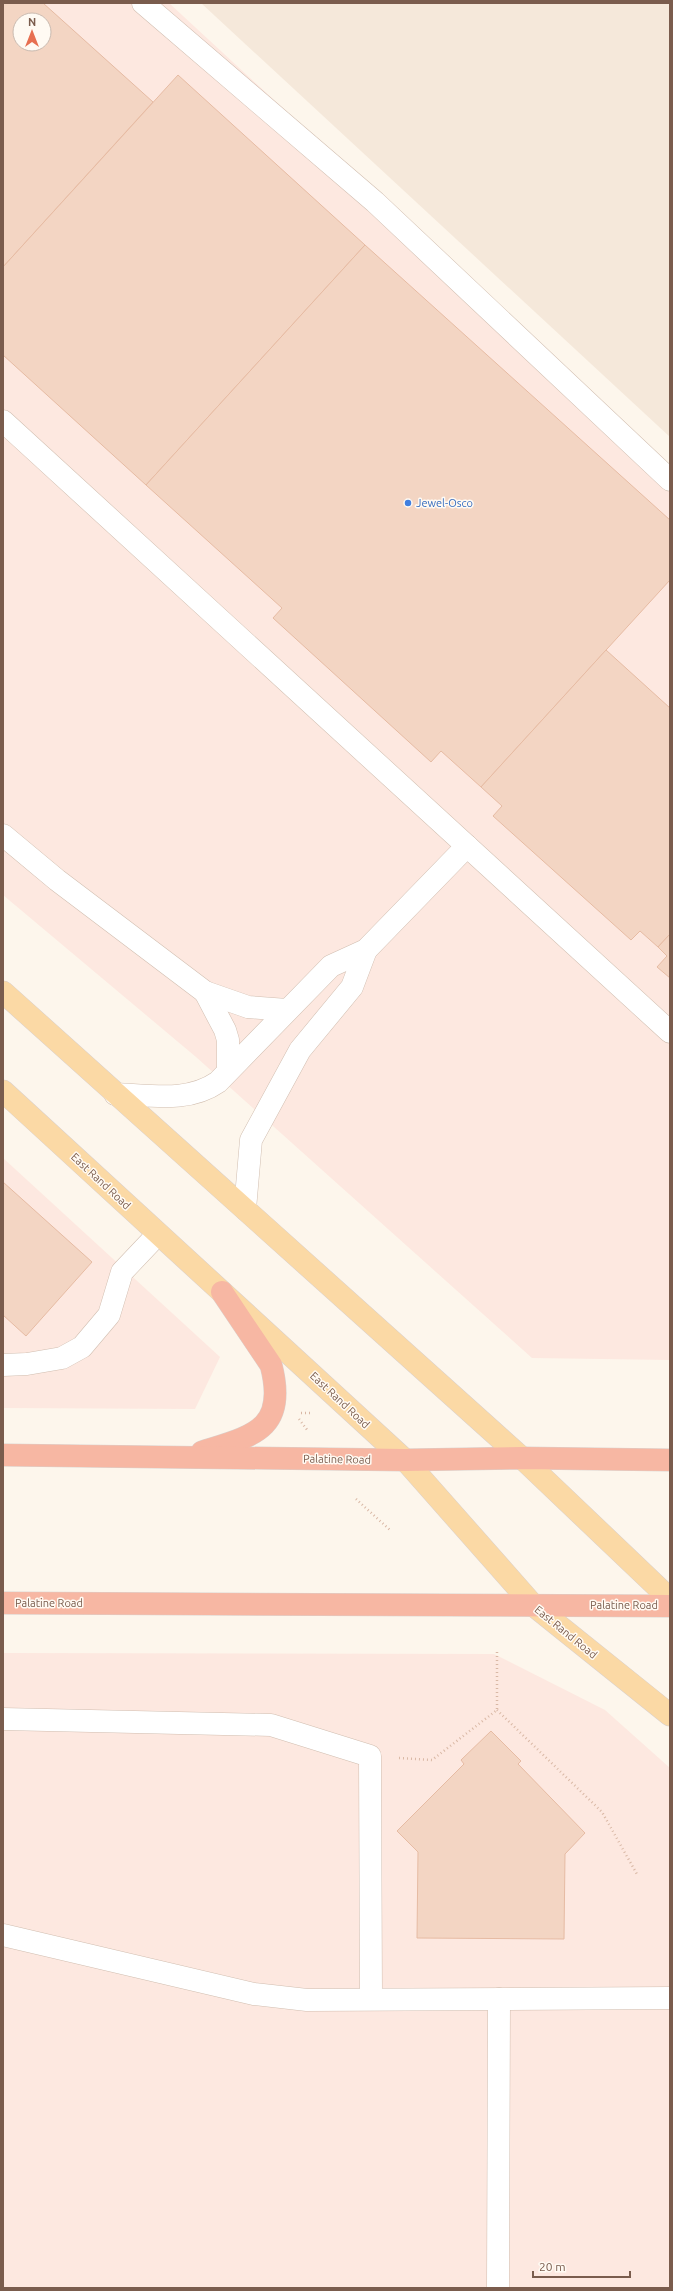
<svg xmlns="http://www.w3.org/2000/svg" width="673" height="2291" viewBox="0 0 673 2291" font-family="Ubuntu,sans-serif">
<rect width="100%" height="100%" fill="#fdf6ec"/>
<path fill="#f5e8da" d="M201 3H670V437Z"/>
<g fill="#fde8e0" fill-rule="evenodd">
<path d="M3 3H169L670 466V1360L532 1358 196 1057 3 895ZM20 20H44V44H20Z"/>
<path d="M3 1158 220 1357 195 1409 3 1408Z"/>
<path d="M3 1653 494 1654 605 1710 670 1768V2288H3Z"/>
</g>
<g fill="#f3d5c3" stroke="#e6bba3" fill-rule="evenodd">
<path d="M3 3H43L153 102 3 267ZM20 20H44V44H20Z"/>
<path d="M178 75 365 245 146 485 3 355V267Z"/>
<path d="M365 245 670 520V580L481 787 441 751 431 762 273 618 282 608 146 485Z"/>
<path d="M606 650 670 708V934L658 947 640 931 631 940 493 816 502 806 481 787Z"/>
<path d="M670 934V978L657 967 667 956 658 947Z"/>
<path d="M3 1182 92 1262 26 1336 3 1315Z"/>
<path d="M491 1731 521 1761 518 1764 585 1833 565 1854 564 1939 417 1938 418 1852 397 1831 464 1764 461 1760Z"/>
</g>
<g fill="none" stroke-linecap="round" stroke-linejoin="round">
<defs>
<g id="minor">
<path d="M143 3 375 202 670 480"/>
<path d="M3 421 670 1032"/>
<path d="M3 835 57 880 205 992 248 1007 287 1010"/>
<path d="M205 992 225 1030 228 1040V1070"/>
<path d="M115 1094C151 1095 188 1103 218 1082L331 966 366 950 467 846"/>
<path d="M245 1209 251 1140 300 1050 352 987 366 950"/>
<path d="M3 1365 27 1364 62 1358 82 1347 109 1315 122 1272 158 1234"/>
<path d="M3 1719 271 1725 370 1756 371 1999"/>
<path d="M3 1935 254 1994 307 2000 670 1998"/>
<path d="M498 2288 499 1999"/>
</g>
<g id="major">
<path d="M3 992 522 1458 670 1599"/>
<path d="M3 1091 405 1460 533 1605 670 1715"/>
</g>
<g id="highway">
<path d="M202 1452C252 1436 288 1430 271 1365L222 1292"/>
<path d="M3 1455 405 1460 522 1458 670 1460"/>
<path d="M3 1603 670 1606"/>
</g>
</defs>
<use href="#minor" stroke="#d1beb0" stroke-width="23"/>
<use href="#major" stroke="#dad1cd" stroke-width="23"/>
<use href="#highway" stroke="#dad1cd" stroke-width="23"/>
<g stroke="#d9b8a5" stroke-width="2.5" stroke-dasharray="1 3" stroke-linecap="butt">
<path d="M301 1413H311"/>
<path d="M299 1419 308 1431"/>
<path d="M356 1499 390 1530"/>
<path d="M497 1710 602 1812 638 1876"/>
<path d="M399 1758 432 1760 497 1710V1650"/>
</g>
<use href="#minor" stroke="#fff" stroke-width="22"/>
<use href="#major" stroke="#fbd9a5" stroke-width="22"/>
<use href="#highway" stroke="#f7b7a3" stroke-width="22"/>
</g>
<circle fill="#3f7fe0" stroke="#fffaf3" stroke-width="1.5" cx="408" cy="503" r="4"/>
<g text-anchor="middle" stroke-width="3" stroke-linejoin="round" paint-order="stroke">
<g font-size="11" fill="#366cbe" stroke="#fffaf3" text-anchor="start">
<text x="416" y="507">Jewel-Osco</text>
</g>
<g font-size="11" fill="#7a5c4d" stroke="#fffaf3">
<text transform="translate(101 1181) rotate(43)" y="4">East Rand Road</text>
<text transform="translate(340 1400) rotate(43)" y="4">East Rand Road</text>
<text transform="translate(337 1459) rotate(1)" y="4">Palatine Road</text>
<text x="49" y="1607">Palatine Road</text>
<text x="624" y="1609">Palatine Road</text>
<text transform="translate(566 1632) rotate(39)" y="4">East Rand Road</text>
</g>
</g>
<rect width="673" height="2291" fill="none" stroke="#7a5c4d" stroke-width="8"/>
<g transform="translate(32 32)"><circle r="19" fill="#fffaf3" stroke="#cabbb1"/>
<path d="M0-3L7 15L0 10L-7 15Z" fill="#e76f51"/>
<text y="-6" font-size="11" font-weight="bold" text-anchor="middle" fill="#7a5c4d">N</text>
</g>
<path d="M533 2271v6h97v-6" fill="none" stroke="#7a5c4d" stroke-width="2"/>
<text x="539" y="2271" font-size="12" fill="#7a5c4d" stroke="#fffaf3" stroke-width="3" paint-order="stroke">20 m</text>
</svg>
